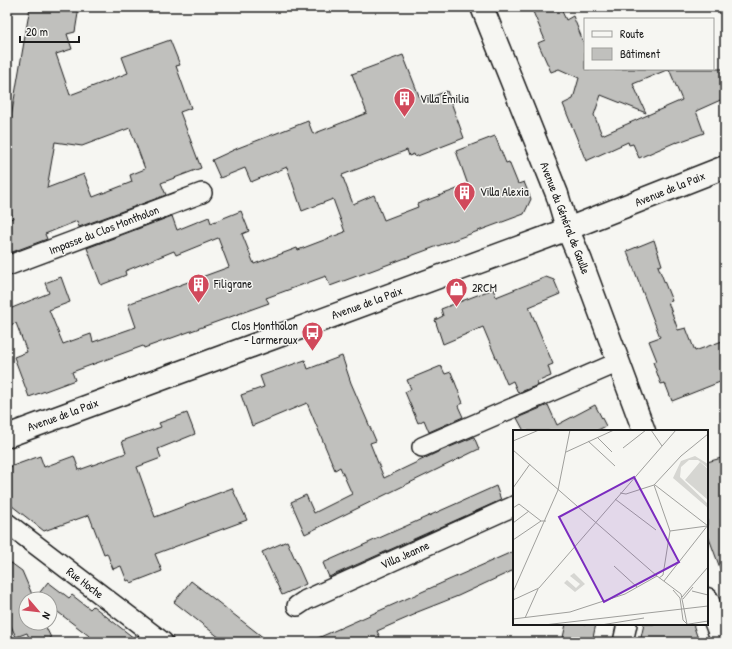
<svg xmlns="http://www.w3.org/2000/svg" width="732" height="649" viewBox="0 0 732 649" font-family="'Patrick Hand',sans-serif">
<rect width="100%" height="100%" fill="#f6f6f2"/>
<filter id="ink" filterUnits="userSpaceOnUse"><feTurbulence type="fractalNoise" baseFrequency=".025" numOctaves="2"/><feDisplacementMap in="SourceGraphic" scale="8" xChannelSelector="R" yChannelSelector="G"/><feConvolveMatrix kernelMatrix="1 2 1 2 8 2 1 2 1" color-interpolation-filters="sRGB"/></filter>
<g filter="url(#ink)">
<g fill="#c0c0bd" stroke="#1c1c1c" fill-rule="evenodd">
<path d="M30 7H79L75 32 67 34 72 49 56 54 70 95 128 73 122 57 170 40 180 65 176 66 191 108 180 112 201 168 161 183 166 195 79 227 77 221 45 234 47 239 7 254V220L13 218 7 201V141ZM130 128 145 169 130 175 132 182 93 197 84 174 47 188 55 142 82 146Z"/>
<path d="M531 7H560L566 20 573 16 585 46V69H725V98L696 111 704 133 676 143V142L639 158 633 144 629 145 628 142 586 161 563 104 573 99 579 78 559 69 551 72 538 43 545 40ZM669 69 682 100 602 135 594 115 601 95 646 113 633 84Z"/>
<path d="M403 55 421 101 447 91 464 138 415 157 414 154 409 156 407 150 342 175 353 204 374 195 384 220 418 207 417 204 468 185 456 151 495 136 506 163 509 162 518 184 524 182 531 199 524 214 330 286 326 276 266 298 269 303 144 348 143 346 72 372 75 380 29 397 14 357 27 352 16 323 7 326V310L49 293 45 283 61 277 70 302 49 310 63 344 91 334 93 342 136 327 128 304 229 267 218 238 176 255 174 251 125 271 126 275 101 285 87 248 172 216 177 230 209 217 211 223 241 211 249 231 242 234 254 264 297 248 298 250 345 232 333 199 302 211 287 167 251 182 245 168 220 178 212 160 238 148 308 121 313 134 367 113 352 74Z"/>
<path d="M654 240 662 265 658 266 672 301 668 302 678 330 686 328 695 351 725 340V380L672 401 665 383 661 384 653 362 657 361 649 341 660 337 627 251Z"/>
<path d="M546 277 554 280 560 294 529 307 553 364 548 366 551 376 537 382 538 385 518 393 513 381 507 384 483 327 443 344 435 320 443 316 441 309 493 289 496 297Z"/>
<path d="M342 356 351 383 376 441 370 443 384 478 438 452 474 437 479 449 305 534 291 502 306 495 314 513 352 494 340 467 335 470 307 403 252 426 241 395 264 387 260 376 305 360 308 369Z"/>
<path d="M441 366 445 374 451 372 463 403 458 406 463 417 429 432 424 420 418 423 405 392 411 389 407 380Z"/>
<path d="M548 405 557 425 595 405 606 426 596 431H524L517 418Z"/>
<path d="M187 413 195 434 158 449 161 458 137 467 155 517 232 488 247 520 155 554 162 571 131 583 129 580 127 581 121 566 113 569 107 553 104 554 89 515 44 531 7 502V468L40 456 44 467 74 456 79 470 126 453 122 441 161 427 159 423Z"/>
<path d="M725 457V576H723L707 533V462Z"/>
<path d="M496 486 501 500 329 577 323 563Z"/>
<path d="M287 541 306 584 282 595 262 552Z"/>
<path d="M514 551V570L458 596 415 613 416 614 377 631 380 637 370 642H309Z"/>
<path d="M7 560 22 571 34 599H26V623H44L53 642H31L27 633 16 637 7 617Z"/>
<path d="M191 581 269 642H225L174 602Z"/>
<path d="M48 582 69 598 72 595 90 609 93 606 139 642H97L50 606V599H41L37 596Z"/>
<path d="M566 624H596L592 642H562Z"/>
<path d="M644 624H693L699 642H640Z"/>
</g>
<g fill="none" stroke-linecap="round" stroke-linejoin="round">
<defs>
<g id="minor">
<path d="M7 266 202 193"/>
<path d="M422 447 619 362"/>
<path d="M7 523 163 642"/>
<path d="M297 606 306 600 514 506"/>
<path d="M623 642 627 624"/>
</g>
<g id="major">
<path d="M482 7 557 194 567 228 581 261 644 431"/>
<path d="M7 436 547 237 725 167"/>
<path d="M707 599 723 642"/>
</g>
</defs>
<use href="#minor" stroke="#1c1c1c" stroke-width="22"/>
<use href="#major" stroke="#1c1c1c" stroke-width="25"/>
<use href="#minor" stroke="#f6f6f2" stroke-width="19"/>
<use href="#major" stroke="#f6f6f2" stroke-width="22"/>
</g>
</g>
<defs>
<symbol id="building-pin" viewBox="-11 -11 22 30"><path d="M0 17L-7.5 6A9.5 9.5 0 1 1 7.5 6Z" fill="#d1495b" stroke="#f6f6f2"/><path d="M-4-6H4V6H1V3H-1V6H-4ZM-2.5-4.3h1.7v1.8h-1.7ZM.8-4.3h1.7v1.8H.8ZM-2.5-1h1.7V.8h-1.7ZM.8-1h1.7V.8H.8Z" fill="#fff"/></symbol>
<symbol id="shop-pin" viewBox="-11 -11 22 30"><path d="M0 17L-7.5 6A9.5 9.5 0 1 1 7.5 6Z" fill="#d1495b" stroke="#f6f6f2"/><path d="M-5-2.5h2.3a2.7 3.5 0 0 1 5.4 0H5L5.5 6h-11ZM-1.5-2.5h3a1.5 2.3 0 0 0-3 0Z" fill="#fff"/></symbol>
<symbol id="bus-pin" viewBox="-11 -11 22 30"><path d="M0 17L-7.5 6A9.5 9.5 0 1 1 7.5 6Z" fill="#d1495b" stroke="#f6f6f2"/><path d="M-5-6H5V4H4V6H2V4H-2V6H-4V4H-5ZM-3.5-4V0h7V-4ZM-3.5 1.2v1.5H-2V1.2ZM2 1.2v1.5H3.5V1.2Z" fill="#fff"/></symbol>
</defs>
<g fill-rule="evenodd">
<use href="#building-pin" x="392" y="86" width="25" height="34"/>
<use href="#building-pin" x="452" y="180" width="25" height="34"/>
<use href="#building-pin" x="186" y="272" width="25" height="34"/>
<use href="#shop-pin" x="444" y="276" width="25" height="34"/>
<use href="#bus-pin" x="300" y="320" width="25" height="34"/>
</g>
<g text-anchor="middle" stroke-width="3" stroke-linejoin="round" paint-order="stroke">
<g font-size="12" fill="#1c1c1c" stroke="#f6f6f2" text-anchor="start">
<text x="420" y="103">Villa Émilia</text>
<text x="480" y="196">Villa Alexia</text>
<text x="214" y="288">Filigrane</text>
<text x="472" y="292">2RCM</text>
<text x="298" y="330" text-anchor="end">Clos Montholon<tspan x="298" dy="14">- Larmeroux</tspan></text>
</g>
<g font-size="12" fill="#1c1c1c" stroke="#f6f6f2">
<text transform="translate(670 189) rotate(-22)" y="4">Avenue de la Paix</text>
<text transform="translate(565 218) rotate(69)" y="4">Avenue du Général de Gaulle</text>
<text transform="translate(104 230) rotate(-21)" y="4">Impasse du Clos Montholon</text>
<text transform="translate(367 303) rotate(-20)" y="4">Avenue de la Paix</text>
<text transform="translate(63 415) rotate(-20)" y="4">Avenue de la Paix</text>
<text transform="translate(405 555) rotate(-24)" y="4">Villa Jeanne</text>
<text transform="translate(85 583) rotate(37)" y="4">Rue Hoche</text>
</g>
</g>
<g transform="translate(513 430)">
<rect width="195" height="195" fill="#f6f6f2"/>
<path d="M182 26 195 34V38L185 30H176L168 37 167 47 195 74V78L160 48 168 31ZM187 32 195 39V70L172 50ZM61 143 72 154 62 162 51 153 54 150 63 158 67 154 57 146Z" fill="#d6d6d2"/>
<path fill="none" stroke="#9f9f9c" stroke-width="1" d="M138 0 149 16M84 7 99 22M0 11 26 0M75 11 102 36M110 18 133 0M0 20 144 146 168 164 174 194M53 22 101 0M141 55 157 101 150 145 146 148M142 55 195 96M0 58 17 34M45 60 57 0M107 63 113 64 141 55 168 26 195 4M102 69 143 100M0 78 6 74 28 91M0 93 16 81M157 101 194 96M0 110 28 91H33M101 136 124 157M151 151 195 95M160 160 167 168 170 190 174 194M179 161 195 165M0 162 45 60M169 167 195 137M170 169 180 157M0 170 26 158 163 0M12 188 25 159M0 189 57 182 112 164 144 146M31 195 195 176M88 195 131 188M170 195 195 191"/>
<path fill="#7b2cbf" fill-opacity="0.15" stroke="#7b2cbf" stroke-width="2" d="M121 47 166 132 91 172 46 87Z"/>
<rect width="195" height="195" fill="none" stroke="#1c1c1c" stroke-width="2"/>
</g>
<rect width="732" height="649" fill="none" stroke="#f6f6f2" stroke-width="24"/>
<rect x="12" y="12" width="708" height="625" fill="none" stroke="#1c1c1c" stroke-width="1.5" filter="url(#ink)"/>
<rect x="584" y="18" width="130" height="52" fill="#f6f6f2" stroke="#9f9f9c"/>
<rect x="592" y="31" width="20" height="6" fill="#f6f6f2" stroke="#9f9f9c"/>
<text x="620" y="38" font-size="12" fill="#1c1c1c">Route</text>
<rect x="592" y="48" width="20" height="12" fill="#c0c0bd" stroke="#9f9f9c"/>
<text x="620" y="58" font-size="12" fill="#1c1c1c">Bâtiment</text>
<g transform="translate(38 611) rotate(118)"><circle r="19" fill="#f6f6f2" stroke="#9f9f9c"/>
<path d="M0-3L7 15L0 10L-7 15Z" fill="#d1495b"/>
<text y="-6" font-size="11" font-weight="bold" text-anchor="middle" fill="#1c1c1c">N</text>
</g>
<path d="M20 36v6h59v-6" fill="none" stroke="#1c1c1c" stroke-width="2"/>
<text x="26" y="36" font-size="12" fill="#1c1c1c" stroke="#f6f6f2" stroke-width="3" paint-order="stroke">20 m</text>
</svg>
